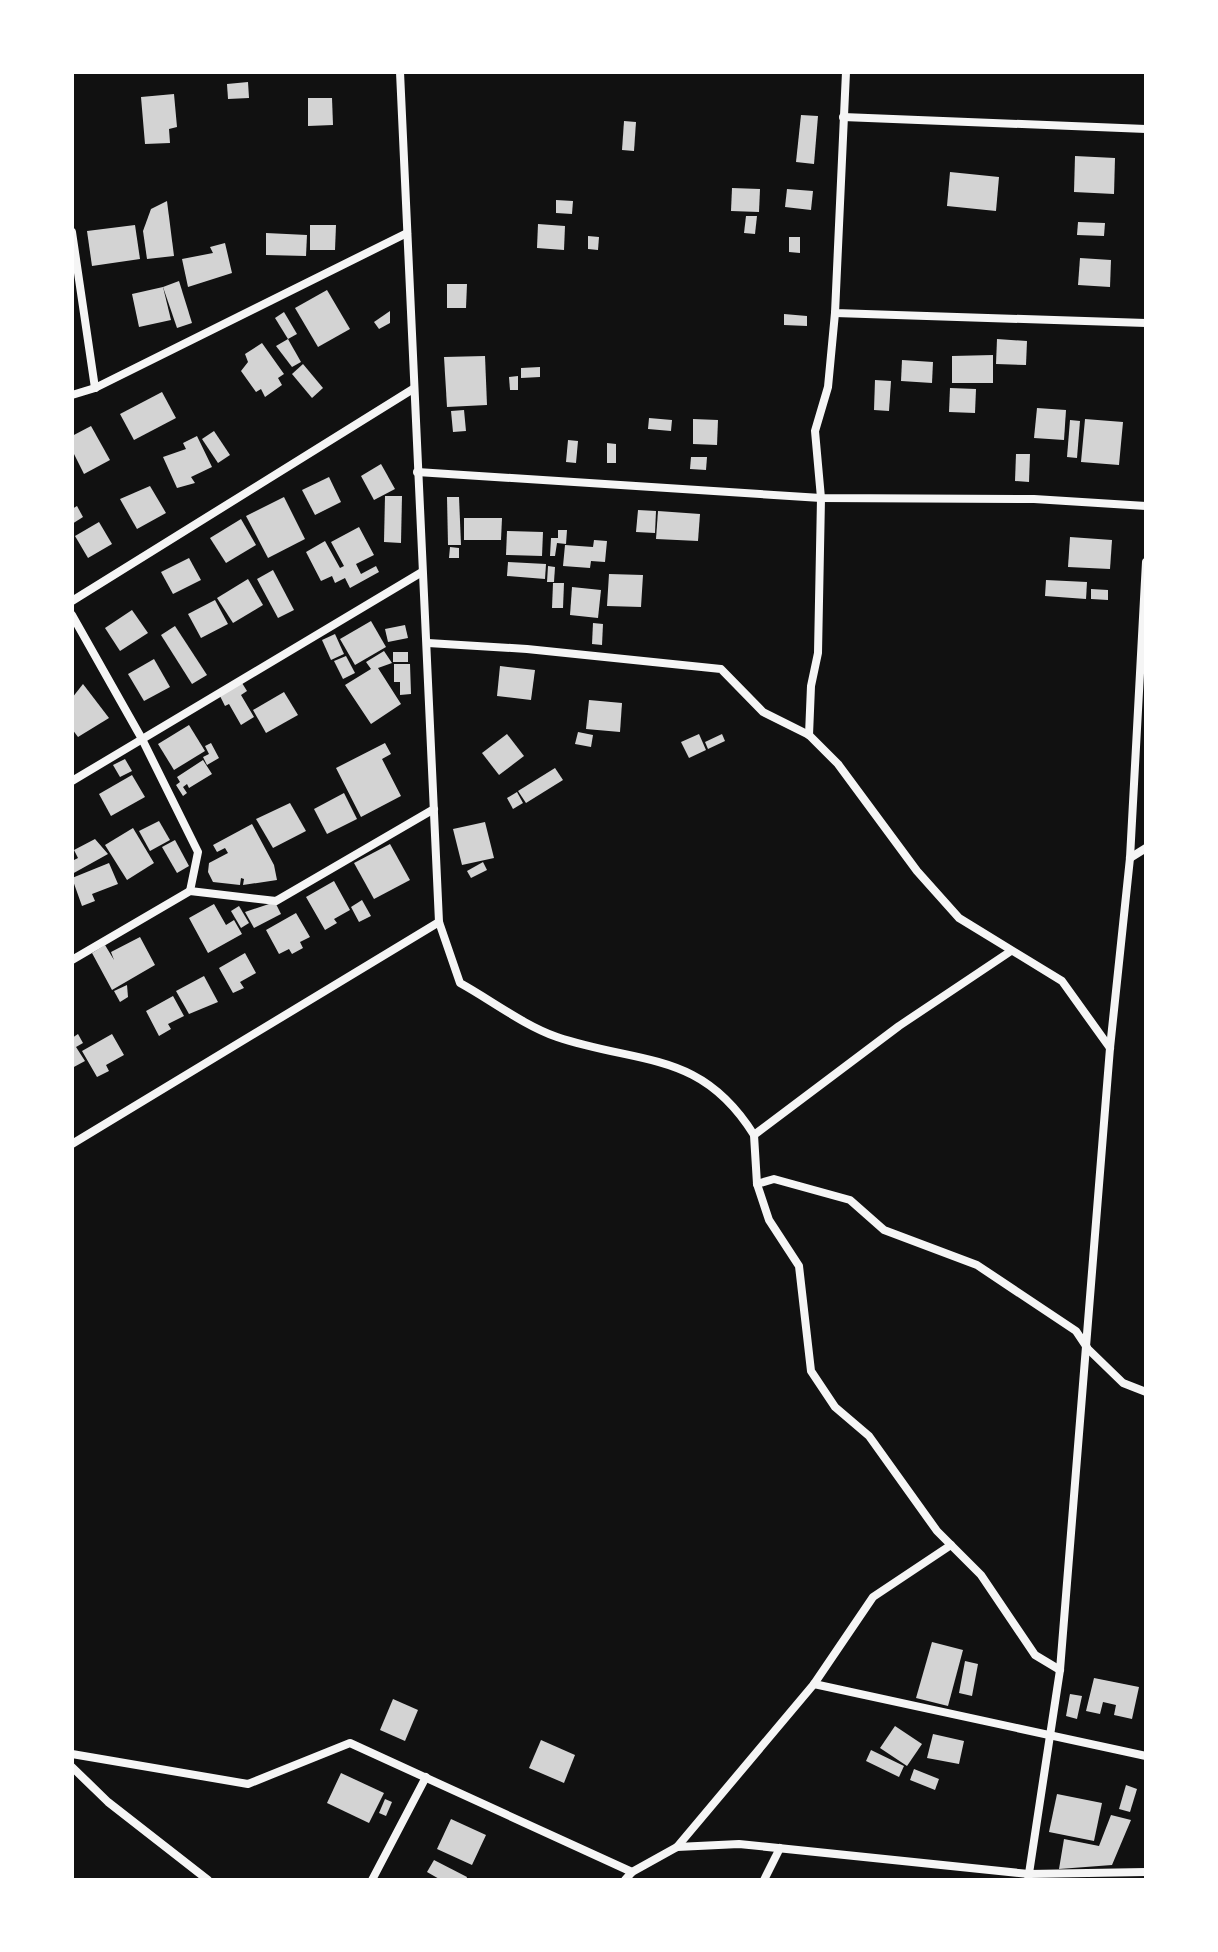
<svg xmlns="http://www.w3.org/2000/svg" width="1218" height="1952" viewBox="0 0 1218 1952" font-family="Overpass,sans-serif">
<rect width="100%" height="100%" fill="#111"/>
<g fill="#d3d3d3">
<path d="M248 82 249 98 228 99 227 84Z"/>
<path d="M174 94 177 127 169 129 170 143 145 144 141 97Z"/>
<path d="M308 98H332L333 125 308 126Z"/>
<path d="M801 115 818 116 814 164 796 162Z"/>
<path d="M624 121 636 122 634 151 622 150Z"/>
<path d="M1075 156 1115 158 1114 194 1074 192Z"/>
<path d="M950 172 999 177 996 211 947 206Z"/>
<path d="M732 188 760 189 759 212 731 211Z"/>
<path d="M787 189 813 191 811 210 785 207Z"/>
<path d="M556 200 573 201 572 214 556 213Z"/>
<path d="M167 201 174 256 147 259 143 231 151 209Z"/>
<path d="M746 216H757L755 234 744 233Z"/>
<path d="M1078 222 1105 223 1104 236 1077 235Z"/>
<path d="M538 224 565 226 564 250 537 248Z"/>
<path d="M135 225 140 259 92 266 87 231Z"/>
<path d="M310 225H336L335 250H310Z"/>
<path d="M266 233 307 235 306 256 266 255Z"/>
<path d="M588 236 599 237 598 250 588 249Z"/>
<path d="M789 237H800V253L789 252Z"/>
<path d="M225 243 232 273 188 287 182 259 213 253 210 247Z"/>
<path d="M1080 258 1111 260 1110 287 1078 285Z"/>
<path d="M179 281 192 323 177 328 163 287Z"/>
<path d="M447 284H467L466 308H447Z"/>
<path d="M163 287 171 320 139 327 132 294Z"/>
<path d="M327 290 350 329 318 347 295 308Z"/>
<path d="M390 311V323L379 329 374 322Z"/>
<path d="M284 312 297 334 288 339 275 318Z"/>
<path d="M784 314 807 316V326L784 325Z"/>
<path d="M288 339 301 362 292 367 276 346Z"/>
<path d="M997 339 1027 341 1026 365 996 364Z"/>
<path d="M262 343 284 374 278 378 282 385 265 397 261 389 256 392 241 371 248 362 245 354Z"/>
<path d="M993 355V383H952V356Z"/>
<path d="M485 356 487 405 447 407 444 357Z"/>
<path d="M902 360 933 362 932 383 901 381Z"/>
<path d="M303 364 323 388 312 398 292 374Z"/>
<path d="M540 367V377L521 378V368Z"/>
<path d="M518 376V390H510L509 377Z"/>
<path d="M875 380 891 381 889 411 874 410Z"/>
<path d="M950 388 976 389 975 413 949 412Z"/>
<path d="M162 392 176 418 134 440 120 414Z"/>
<path d="M1037 408 1066 410 1064 440 1034 438Z"/>
<path d="M464 410 466 431 453 432 451 411Z"/>
<path d="M649 418 672 420 671 431 648 429Z"/>
<path d="M693 419 718 420 717 445 693 444Z"/>
<path d="M1085 419 1123 422 1119 465 1081 462Z"/>
<path d="M1070 420 1080 421 1077 458 1067 457Z"/>
<path d="M91 426 110 460 84 474 72 450V436Z"/>
<path d="M214 431 230 455 218 463 202 439Z"/>
<path d="M197 436 212 467 191 477 195 483 177 488 163 457 186 449 183 443Z"/>
<path d="M568 440 578 441 576 463 566 462Z"/>
<path d="M607 443 616 444V463H607Z"/>
<path d="M1016 454H1030L1029 482 1015 481Z"/>
<path d="M691 457H707L706 470 690 469Z"/>
<path d="M381 464 395 489 374 500 361 476Z"/>
<path d="M329 477 341 502 315 515 302 490Z"/>
<path d="M150 486 166 513 137 529 120 499Z"/>
<path d="M385 496H402L401 543 384 542Z"/>
<path d="M284 497 305 539 268 558 246 516Z"/>
<path d="M447 497H459L461 545H448Z"/>
<path d="M77 506 83 517 72 524V509Z"/>
<path d="M638 510 656 511 655 533 636 532Z"/>
<path d="M658 511 700 514 698 541 656 539Z"/>
<path d="M464 518H502L501 540H464Z"/>
<path d="M241 519 256 545 226 563 210 538Z"/>
<path d="M99 522 112 544 88 558 75 536Z"/>
<path d="M359 527 374 555 356 564 361 574 376 566 379 572 350 588 345 578 335 583 332 576 321 581 306 552 325 541 340 568 344 566 331 542Z"/>
<path d="M558 530H567L566 544 557 543 555 556H550L551 538H558Z"/>
<path d="M507 531 543 532 542 556 506 555Z"/>
<path d="M1070 537 1112 540 1110 569 1068 567Z"/>
<path d="M594 540 607 541 605 562 591 561 590 568 563 566 565 545 593 547Z"/>
<path d="M450 547 459 548V558H449Z"/>
<path d="M189 558 201 580 173 594 161 572Z"/>
<path d="M508 562 546 564 545 579 507 576Z"/>
<path d="M548 566 555 567 554 582H547Z"/>
<path d="M273 570 294 610 278 618 257 579Z"/>
<path d="M609 574 643 575 641 607 607 606Z"/>
<path d="M248 579 263 605 233 623 217 598Z"/>
<path d="M1046 580 1087 582 1086 599 1045 596Z"/>
<path d="M553 583H564L563 608H552Z"/>
<path d="M572 587 601 590 598 618 570 615Z"/>
<path d="M1091 589 1108 590V600L1091 599Z"/>
<path d="M215 600 228 624 201 638 188 614Z"/>
<path d="M132 610 148 633 120 651 105 628Z"/>
<path d="M371 621 386 647 355 665 340 639Z"/>
<path d="M593 623 603 624 602 645 592 644Z"/>
<path d="M405 625 408 638 388 642 385 629Z"/>
<path d="M175 626 207 675 192 684 161 635Z"/>
<path d="M335 634 344 654 331 660 322 640Z"/>
<path d="M384 651 392 663 378 668 401 704 371 724 345 685 371 669 366 662Z"/>
<rect x="393" y="652" width="15" height="10"/>
<path d="M346 656 355 673 343 679 334 661Z"/>
<path d="M154 659 170 687 144 701 128 674Z"/>
<path d="M394 664H410L411 694 400 695V682H394Z"/>
<path d="M500 666 535 670 531 700 497 696Z"/>
<path d="M242 683 247 691 241 695 254 717 241 725 229 704 225 706 220 696Z"/>
<path d="M83 684 109 718 78 737 72 729V698Z"/>
<path d="M284 692 298 715 266 733 253 710Z"/>
<path d="M589 700 622 703 620 732 586 729Z"/>
<path d="M189 725 205 751 174 770 158 744Z"/>
<path d="M578 732 593 735 591 747 575 744Z"/>
<path d="M507 734 524 756 499 775 482 753Z"/>
<path d="M699 734 706 750 689 758 681 742Z"/>
<path d="M722 734 725 741 708 749 705 742Z"/>
<path d="M211 743 219 758 207 765 203 757 209 754 205 746Z"/>
<path d="M385 743 391 754 382 759 401 796 361 817 336 768Z"/>
<path d="M125 759 132 771 120 777 113 765Z"/>
<path d="M203 760 212 774 189 788 187 784 183 787 187 793 183 796 176 785 180 782 177 777Z"/>
<path d="M555 768 563 780 526 803 518 791Z"/>
<path d="M132 775 145 797 111 816 99 794Z"/>
<path d="M517 792 523 803 513 809 507 798Z"/>
<path d="M344 793 357 819 327 834 314 809Z"/>
<path d="M290 803 306 831 273 848 256 819Z"/>
<path d="M159 821 170 840 150 851 139 831Z"/>
<path d="M485 822 494 858 462 865 453 829Z"/>
<path d="M252 824 274 865 277 880 243 885 244 879 241 878 240 885 213 882 208 872 209 863 228 853 225 848 217 852 213 845Z"/>
<path d="M133 828 154 863 127 880 105 845Z"/>
<path d="M95 839 108 854 72 874V861L78 858 74 850Z"/>
<path d="M175 840 189 866 177 873 162 847Z"/>
<path d="M390 844 410 880 374 899 354 863Z"/>
<path d="M483 862 487 870 471 878 467 871Z"/>
<path d="M109 863 118 884 92 894 95 901 82 906 72 878Z"/>
<path d="M334 881 350 910 334 919 337 923 325 930 306 897Z"/>
<path d="M362 900 371 916 359 922 351 907Z"/>
<path d="M275 902 281 914 254 928 245 912Z"/>
<path d="M214 904 226 925 234 920 242 934 208 953 189 918Z"/>
<path d="M239 906 249 923 241 928 231 911Z"/>
<path d="M296 913 310 937 300 942 303 948 292 954 289 949 279 954 266 930Z"/>
<path d="M140 937 155 965 112 990 92 953 105 945 114 960 111 952Z"/>
<path d="M245 953 256 973 240 982 244 988 233 993 219 968Z"/>
<path d="M204 976 218 1002 189 1014 176 991Z"/>
<path d="M127 985 128 997 120 1002 114 991Z"/>
<path d="M173 996 184 1016 168 1024 171 1029 159 1036 146 1011Z"/>
<path d="M78 1034 83 1043 76 1047 85 1061 72 1068V1038Z"/>
<path d="M112 1034 124 1055 106 1065 109 1071 97 1077 82 1051Z"/>
<path d="M932 1642 963 1650 948 1706 916 1698Z"/>
<path d="M965 1661 978 1664 972 1696 959 1693Z"/>
<path d="M1094 1678 1139 1687 1132 1719 1114 1715 1116 1705 1103 1702 1100 1714 1086 1711Z"/>
<path d="M1070 1694 1082 1696 1077 1719 1066 1716Z"/>
<path d="M393 1699 418 1710 405 1741 380 1730Z"/>
<path d="M895 1726 922 1744 907 1766 880 1748Z"/>
<path d="M933 1734 964 1741 959 1764 927 1758Z"/>
<path d="M541 1740 575 1755 564 1783 529 1768Z"/>
<path d="M871 1750 904 1766 899 1777 866 1761Z"/>
<path d="M914 1769 939 1779 935 1790 910 1780Z"/>
<path d="M341 1773 384 1793 369 1823 327 1803Z"/>
<path d="M1126 1785 1137 1789 1130 1812 1119 1809Z"/>
<path d="M1057 1794 1102 1803 1094 1841 1049 1832Z"/>
<path d="M385 1799 392 1802 386 1816 379 1813Z"/>
<path d="M1111 1815 1131 1820 1112 1865 1059 1869 1064 1839 1099 1846Z"/>
<path d="M451 1819 486 1835 472 1865 437 1849Z"/>
<path d="M434 1860 467 1877 466 1880H441L427 1872Z"/>
</g>
<g fill="none" stroke-linecap="round" stroke-linejoin="round">
<g stroke="#f5f5f5" stroke-width="8">
<path d="M400 72 439 922 460 983C491 1000 523 1025 557 1037 641 1065 701 1050 754 1135"/>
<path d="M846 72 835 313 1146 323"/>
<path d="M843 117 1146 129"/>
<path d="M72 232 95 388"/>
<path d="M72 395 95 388 407 233"/>
<path d="M417 472 821 498 1034 499 1146 506"/>
<path d="M72 601 413 389"/>
<path d="M72 615 142 739 198 852 190 891"/>
<path d="M428 643 527 649 721 669 763 712 809 735 838 764 917 871 959 918 1062 981 1110 1048"/>
<path d="M809 735 811 686 818 653 821 498 815 431 828 387 835 313"/>
<path d="M72 781 422 572"/>
<path d="M1130 858 1146 848"/>
<path d="M1011 951 899 1026 754 1135 757 1184 769 1220 799 1266 811 1371 835 1407 869 1436 937 1531 981 1575 1035 1655 1060 1670"/>
<path d="M72 960 190 891 276 901 434 809"/>
<path d="M72 1144 439 922"/>
<path d="M757 1184 774 1179 850 1200 884 1230 977 1265 1076 1331 1088 1349 1123 1383 1146 1392"/>
<path d="M814 1684 1146 1756"/>
<path d="M72 1754 248 1784 350 1743 632 1872"/>
<path d="M72 1767 108 1802 208 1880"/>
<path d="M677 1847 814 1684 873 1597 951 1545"/>
<path d="M372 1880 426 1777"/>
<path d="M625 1880 632 1872 677 1847 739 1844 1029 1874 1146 1872"/>
<path d="M764 1880 780 1848"/>
<path d="M1028 1880 1060 1670 1110 1048 1130 858 1146 562"/>
</g>
</g>
<rect width="1218" height="1952" fill="none" stroke="#ffffff" stroke-width="148"/>
</svg>
